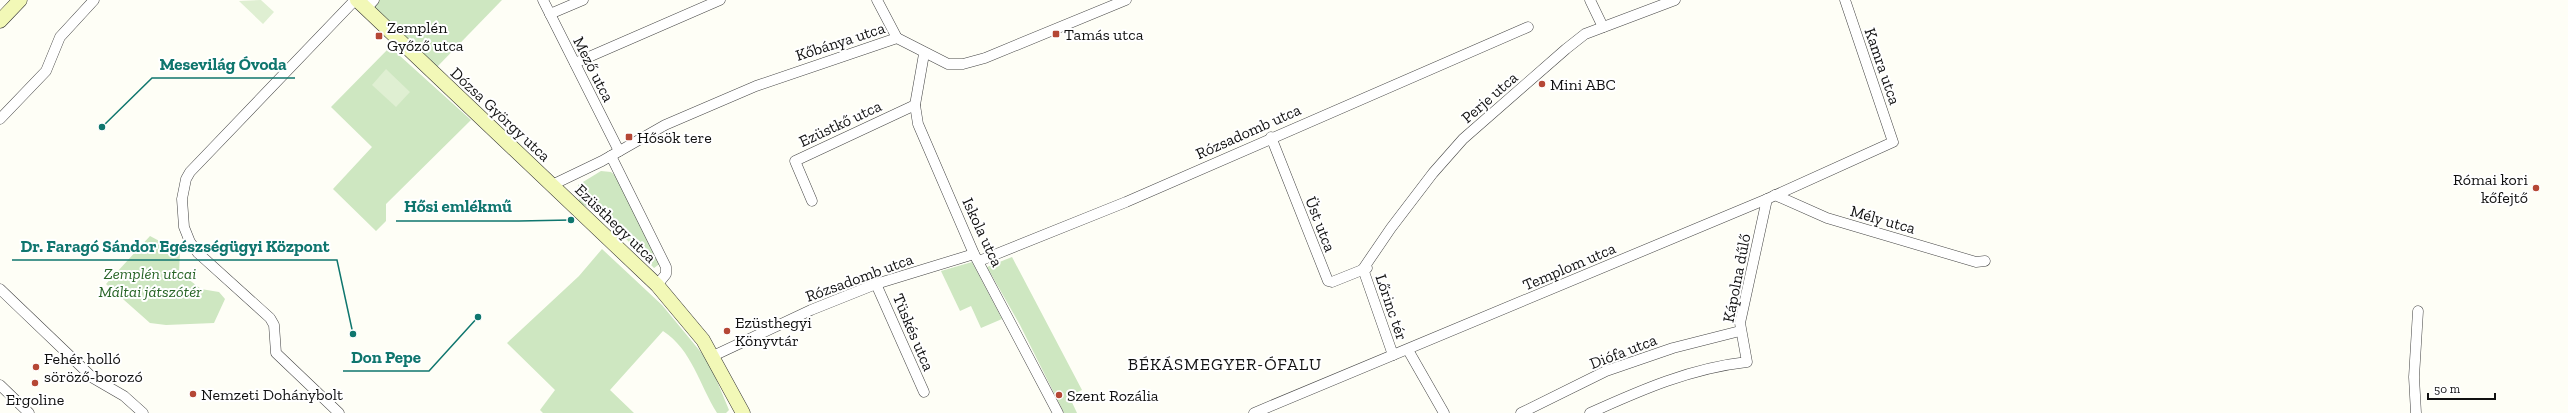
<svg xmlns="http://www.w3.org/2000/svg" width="2568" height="413" viewBox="0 0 2568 413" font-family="'Zilla Slab',serif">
<rect width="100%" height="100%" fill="#fefef6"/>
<g fill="#cee7c1">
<path d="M375 0H502L436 68 366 9Z"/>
<path d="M390 47 471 120 386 204V221L376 231 333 189 372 147 331 107Z"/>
<path d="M601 171 611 172 618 178 661 263 654 268 607 219 579 202 578 185Z"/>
<path d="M150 236 180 252 179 272 201 289 219 292 225 299 214 323 166 325 150 323 106 284Z"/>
<path d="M602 249 662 305 709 362 729 410 726 413H717C699 384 692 350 663 331L610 390 634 413H543L540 410 555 390 507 343 579 276Z"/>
<path d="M1012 257 1082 390 1069 396 1077 413H1064L1020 325 987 267Z"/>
<path d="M972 262 1002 319 981 328 971 306 960 311 941 271Z"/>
</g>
<g fill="#dfefd2">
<path d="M261 0 274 12 263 24 239 1Z"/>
<path d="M386 69 410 92 396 107 372 85Z"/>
</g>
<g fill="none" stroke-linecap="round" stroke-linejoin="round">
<defs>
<g id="street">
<path d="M543 0 619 151"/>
<path d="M877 0 897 38"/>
<path d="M1590 0 1603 27"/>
<path d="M366 9 374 0"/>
<path d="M550 14 583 0"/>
<path d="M924 54 915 105 918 124 974 254 1058 413"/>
<path d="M575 63 720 0"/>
<path d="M0 119 46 71 60 37 94 0"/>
<path d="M1271 137 1328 281 1332 282 1367 268"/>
<path d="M611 156 666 267V274L657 285"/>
<path d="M552 185 602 161 665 125 756 86 897 38 948 64H963L985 58 1126 0"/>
<path d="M1775 195 1827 218 1976 262 1985 261"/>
<path d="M812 201 795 161 915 105"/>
<path d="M979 261 1126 202 1528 27"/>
<path d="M876 284 924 392"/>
<path d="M0 289 93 378 124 396 143 413"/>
<path d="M1408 350 1444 413"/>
<path d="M1393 355 1363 269 1391 228 1433 173 1463 139 1566 49 1585 34 1675 0"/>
<path d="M713 356 811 310 876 284 974 254"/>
<path d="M0 385 29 413"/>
<path d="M339 413 276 353 274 325 270 318 198 253 190 242 184 227 182 199 186 179 190 172 355 0"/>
<path d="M1254 413 1767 199 1893 142 1845 0"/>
<path d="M1521 413 1606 371 1673 348 1740 331"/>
<path d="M1590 413C1641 390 1691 368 1747 362L1740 323 1767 199"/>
<path d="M2416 413 2414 377 2418 311"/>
</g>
<g id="secondary">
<path d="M357 0 657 285 703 340 743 413"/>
<path d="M0 21 20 0"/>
</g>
</defs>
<use href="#street" stroke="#444" stroke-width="11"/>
<use href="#secondary" stroke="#333" stroke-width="15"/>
<use href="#street" stroke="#fff" stroke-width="10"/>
<use href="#secondary" stroke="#f2f8b7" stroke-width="14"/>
</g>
<g fill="#b54735" stroke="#fff" stroke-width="1.5">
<rect x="1052" y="30" width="8" height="8" rx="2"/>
<rect x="375" y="32" width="8" height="8" rx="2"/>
<circle cx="1542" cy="84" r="4"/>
<rect x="625" y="133" width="8" height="8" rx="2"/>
<circle cx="2536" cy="188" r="4"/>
<circle cx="727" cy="331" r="4"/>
<circle cx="36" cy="367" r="4"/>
<circle cx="35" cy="383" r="4"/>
<circle cx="193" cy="394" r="4"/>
<circle cx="1059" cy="395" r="4"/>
</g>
<g text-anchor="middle" stroke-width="4" stroke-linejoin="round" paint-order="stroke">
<g font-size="16" fill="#111" stroke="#fff" text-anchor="start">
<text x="387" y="33">Zemplén<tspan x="387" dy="18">Győző utca</tspan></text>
<text x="1064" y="40">Tamás utca</text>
<text x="1550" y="90">Mini ABC</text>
<text x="637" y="143">Hősök tere</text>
<text x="2528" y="185" text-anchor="end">Római kori<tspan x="2528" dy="18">kőfejtő</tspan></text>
<text x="735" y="328">Ezüsthegyi<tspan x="735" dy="18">Könyvtár</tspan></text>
<text x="44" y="364">Fehér holló<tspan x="44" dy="18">söröző-borozó</tspan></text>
<text x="201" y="400">Nemzeti Dohánybolt</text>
<text x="1067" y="401">Szent Rozália</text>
<text x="35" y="405" text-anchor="middle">Ergoline</text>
</g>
<g font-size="16" fill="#111" stroke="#fff">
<text transform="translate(840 41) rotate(-18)" y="6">Kőbánya utca</text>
<text transform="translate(1883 66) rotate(71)" y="6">Kamra utca</text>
<text transform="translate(594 69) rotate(63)" y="6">Mező utca</text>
<text transform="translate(1489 97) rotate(-41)" y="6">Perje utca</text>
<text transform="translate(501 114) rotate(43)" y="6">Dózsa György utca</text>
<text transform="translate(840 123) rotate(-25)" y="6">Ezüstkő utca</text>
<text transform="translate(1248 131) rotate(-24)" y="6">Rózsadomb utca</text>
<text transform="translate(1883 219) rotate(16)" y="6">Mély utca</text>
<text transform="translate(616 223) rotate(44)" y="6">Ezüsthegy utca</text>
<text transform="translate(1321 224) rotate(69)" y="6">Üst utca</text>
<text transform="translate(983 232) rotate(65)" y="6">Iskola utca</text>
<text transform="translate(1569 266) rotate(-23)" y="6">Templom utca</text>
<text transform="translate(859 277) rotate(-20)" y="6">Rózsadomb utca</text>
<text transform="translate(1736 278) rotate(-79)" y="6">Kápolna dűlő</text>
<text transform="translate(1392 307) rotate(71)" y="6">Lőrinc tér</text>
<text transform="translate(914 332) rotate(67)" y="6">Tüskés utca</text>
<text transform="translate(1623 351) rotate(-21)" y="6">Diófa utca</text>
</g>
<g font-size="16" font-style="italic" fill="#276426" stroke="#fff">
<text x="150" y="279">Zemplén utcai<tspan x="150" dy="18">Máltai játszótér</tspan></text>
</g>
<g font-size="17" letter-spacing="1" fill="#111" stroke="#fff">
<text x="1225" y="370">BÉKÁSMEGYER-ÓFALU</text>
</g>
</g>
<path fill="none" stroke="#0f766e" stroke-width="1.5" d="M102 127L152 78H295M571 220L519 221H396M353 334L337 260H12M478 317L429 371H343"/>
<g fill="#0f766e" stroke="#fff" stroke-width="1.5">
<circle cx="102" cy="127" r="4"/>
<circle cx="571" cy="220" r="4"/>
<circle cx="353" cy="334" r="4"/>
<circle cx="478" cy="317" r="4"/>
</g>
<g font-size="17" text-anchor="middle" font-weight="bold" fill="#0f766e" stroke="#fff" stroke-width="4" stroke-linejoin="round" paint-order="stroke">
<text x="223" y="70">Mesevilág Óvoda</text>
<text x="458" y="212">Hősi emlékmű</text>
<text x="175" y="252">Dr. Faragó Sándor Egészségügyi Központ</text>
<text x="386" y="363">Don Pepe</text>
</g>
<path d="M2428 393v6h67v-6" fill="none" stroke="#111111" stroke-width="2"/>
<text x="2434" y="393" font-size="12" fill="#111111" stroke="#ffffff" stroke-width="3" paint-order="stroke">50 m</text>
</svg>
